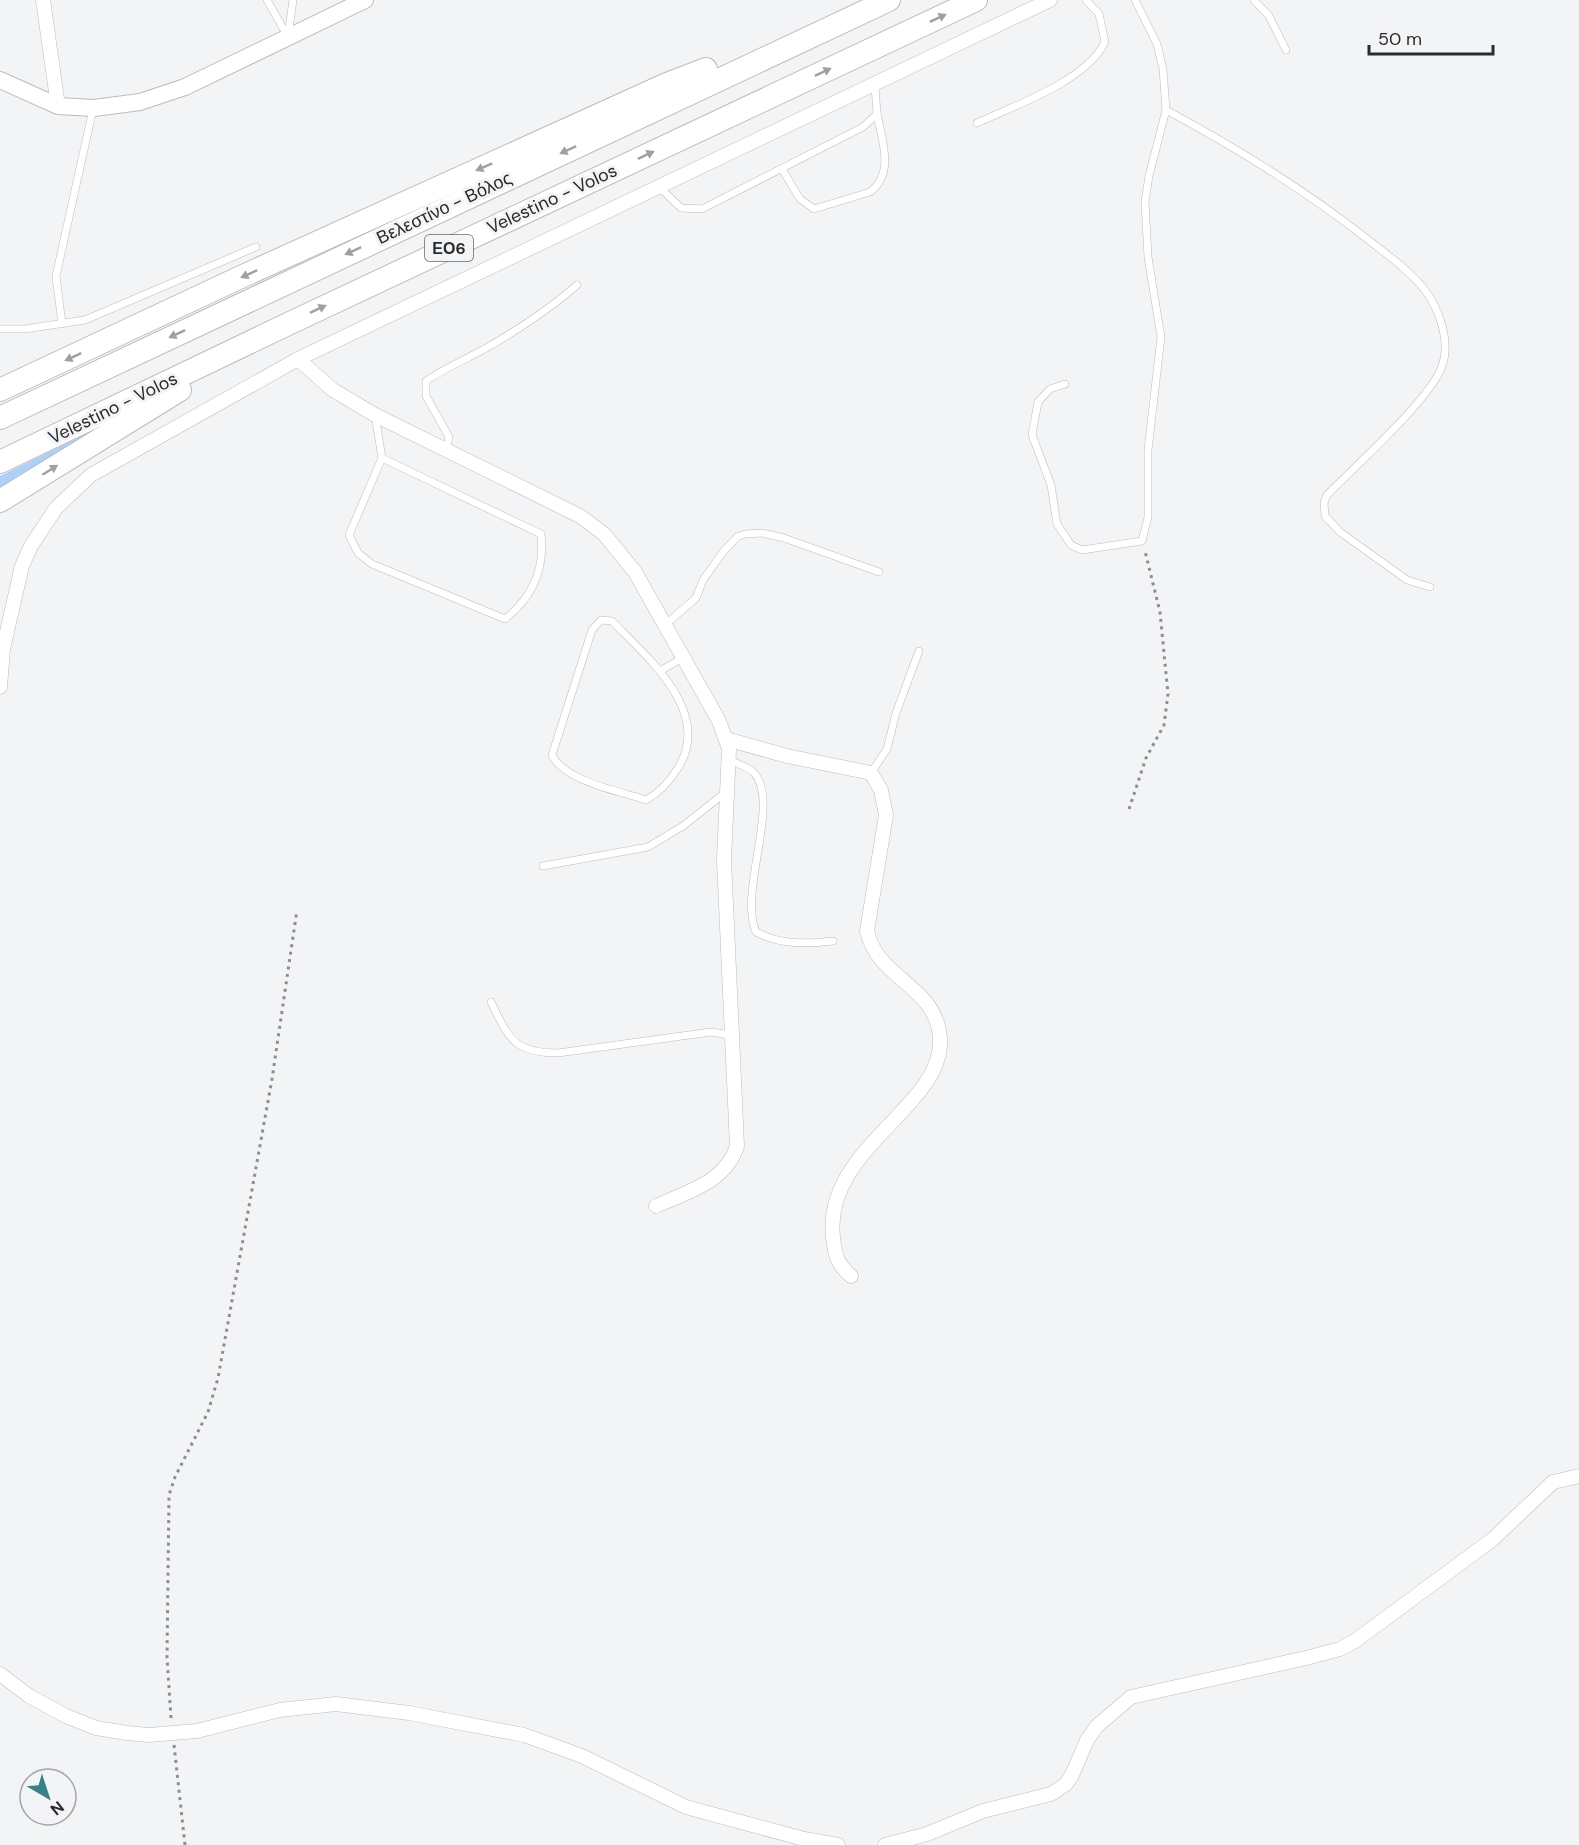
<svg xmlns="http://www.w3.org/2000/svg" width="1579" height="1845" viewBox="0 0 1579 1845" font-family="'DM Sans',sans-serif">
<rect width="100%" height="100%" fill="#f3f4f6"/>
<path fill="#afd0f6" d="M97 428 98 430 0 492V476Z"/>
<g fill="none" stroke-linecap="round" stroke-linejoin="round">
<defs>
<g id="service">
<path d="M267 0 288 37"/>
<path d="M1254 0 1269 16 1286 50"/>
<path d="M288 36 293 0"/>
<path d="M1166 110C1237 148 1303 189 1366 238 1386 254 1408 269 1424 289 1439 308 1451 342 1442 366 1431 399 1354 467 1327 495L1324 503 1325 516 1340 532 1407 580 1430 587"/>
<path d="M977 123C1016 105 1086 81 1105 42L1099 14 1086 0"/>
<path d="M782 169 800 199 814 209 870 192C895 173 882 140 877 114"/>
<path d="M660 188 681 208 702 209 863 127 877 114 875 86"/>
<path d="M62 324 56 276 93 109"/>
<path d="M0 329H25L85 320 256 247"/>
<path d="M1065 384 1050 389 1038 402 1032 435 1051 485 1057 524 1071 545 1082 550 1142 541 1148 517V450L1161 337 1148 257 1145 202 1149 176 1166 110 1163 69 1157 44 1135 0"/>
<path d="M375 415 382 458"/>
<path d="M446 451 449 437 426 396V381C446 367 467 359 488 347 519 329 550 309 577 285"/>
<path d="M382 458 541 534C545 569 533 597 505 619L372 564 358 553 349 535Z"/>
<path d="M601 620 612 621C648 658 713 712 678 768 670 781 659 793 646 800 619 791 564 781 552 755L592 630Z"/>
<path d="M665 625 696 598 703 580 723 552 737 537 745 534 762 533 784 538 879 572"/>
<path d="M660 671 684 657"/>
<path d="M730 760C737 764 749 767 754 773 781 803 738 892 756 932 780 945 807 944 833 941"/>
<path d="M871 773 887 749 896 713 919 651"/>
<path d="M543 866 648 847 683 826 726 792"/>
<path d="M491 1002C509 1039 514 1053 558 1053L711 1032 724 1034 731 1038"/>
</g>
<g id="minor">
<path d="M43 0 58 106"/>
<path d="M298 359 333 390 375 415 580 516 604 534 635 572 719 721 729 749 724 860 737 1146C726 1182 687 1192 656 1206"/>
<path d="M0 687 3 649 22 566 31 546 56 508 91 475 298 359 1050 0"/>
<path d="M726 739 787 756 871 773 881 790 886 815 867 931C878 981 938 985 940 1040 943 1107 823 1149 833 1237 835 1255 837 1264 851 1276"/>
<path d="M0 1674 29 1696 66 1716 96 1728 127 1733 149 1735 197 1731 280 1710 336 1704 409 1713 524 1735 582 1756 686 1807 804 1839 838 1845"/>
<path d="M885 1845 927 1834 983 1811 1051 1794 1066 1784 1072 1775 1087 1740 1097 1726 1131 1697 1306 1658 1340 1649 1355 1641 1493 1539 1553 1482 1579 1476"/>
</g>
<path id="tertiary" d="M0 80 58 106 94 108 140 102 185 87 365 0"/>
<g id="trunk">
<path d="M0 390 243 276 667 84 706 69"/>
<path d="M0 418 889 0"/>
<path d="M0 462 288 324 976 0"/>
<path d="M0 501 180 390"/>
</g>
</defs>
<use href="#service" stroke="#babcbe" stroke-width="8"/>
<use href="#minor" stroke="#babcbe" stroke-width="15"/>
<use href="#tertiary" stroke="#babcbe" stroke-width="18"/>
<use href="#trunk" stroke="#babcbe" stroke-width="24"/>
<g stroke="#8d8e8f" stroke-width="3" stroke-dasharray="3 4.5" stroke-linecap="butt">
<path d="M1129 809 1146 758 1164 725 1168 694 1160 612 1145 551"/>
<path d="M171 1718 167 1657 169 1495 175 1477 208 1412 218 1378 272 1079 297 910"/>
<path d="M174 1745 185 1845"/>
</g>
<use href="#service" stroke="#fff" stroke-width="7"/>
<use href="#minor" stroke="#fff" stroke-width="14"/>
<use href="#tertiary" stroke="#fff" stroke-width="16"/>
<use href="#trunk" stroke="#fff" stroke-width="22"/>
</g>
<defs><path id="oneway-solid" d="M-6-.8H1V-3.2L6.5 0L1 3.2V.8H-6Z" transform="scale(1.5)"/></defs>
<g fill="#9fa0a0">
<use href="#oneway-solid" transform="translate(938 18) rotate(-25)"/>
<use href="#oneway-solid" transform="translate(823 72) rotate(-25)"/>
<use href="#oneway-solid" transform="translate(568 150) rotate(155)"/>
<use href="#oneway-solid" transform="translate(646 155) rotate(-25)"/>
<use href="#oneway-solid" transform="translate(484 167) rotate(156)"/>
<use href="#oneway-solid" transform="translate(353 251) rotate(155)"/>
<use href="#oneway-solid" transform="translate(249 274) rotate(155)"/>
<use href="#oneway-solid" transform="translate(318 309) rotate(-25)"/>
<use href="#oneway-solid" transform="translate(177 334) rotate(155)"/>
<use href="#oneway-solid" transform="translate(73 357) rotate(155)"/>
<use href="#oneway-solid" transform="translate(50 470) rotate(-32)"/>
</g>
<g text-anchor="middle" stroke-width="6" stroke-linejoin="round" paint-order="stroke">
<rect fill="#f3f4f6" stroke="#666769" stroke-width="1.5" x="425" y="235" width="48" height="26" rx="4.5"/>
<g font-size="16" font-weight="bold" fill="#2a2b2c">
<text x="449" y="254">ΕΟ6</text>
</g>
<g font-size="18" fill="#2a2b2c" stroke="#f3f4f6">
<text transform="translate(552 199) rotate(-25)" y="6">Velestino - Volos</text>
<text transform="translate(444 208) rotate(-25)" y="6">Βελεστίνο - Βόλος</text>
<text transform="translate(113 408) rotate(-26)" y="6">Velestino - Volos</text>
</g>
</g>
<g transform="translate(48 1797) rotate(141)"><circle r="28" fill="#f3f4f6" stroke="#a3a4a5" stroke-width="1.5"/>
<path d="M0-4.5L10 22L0 15L-10 22Z" fill="#398188"/>
<text y="-9" font-size="16" font-weight="bold" text-anchor="middle" fill="#2a2b2c">N</text>
</g>
<path d="M1369 45v9h124v-9" fill="none" stroke="#2a2b2c" stroke-width="3"/>
<text x="1378" y="45" font-size="18" fill="#2a2b2c" stroke="#f3f4f6" stroke-width="4.5" paint-order="stroke">50 m</text>
</svg>
